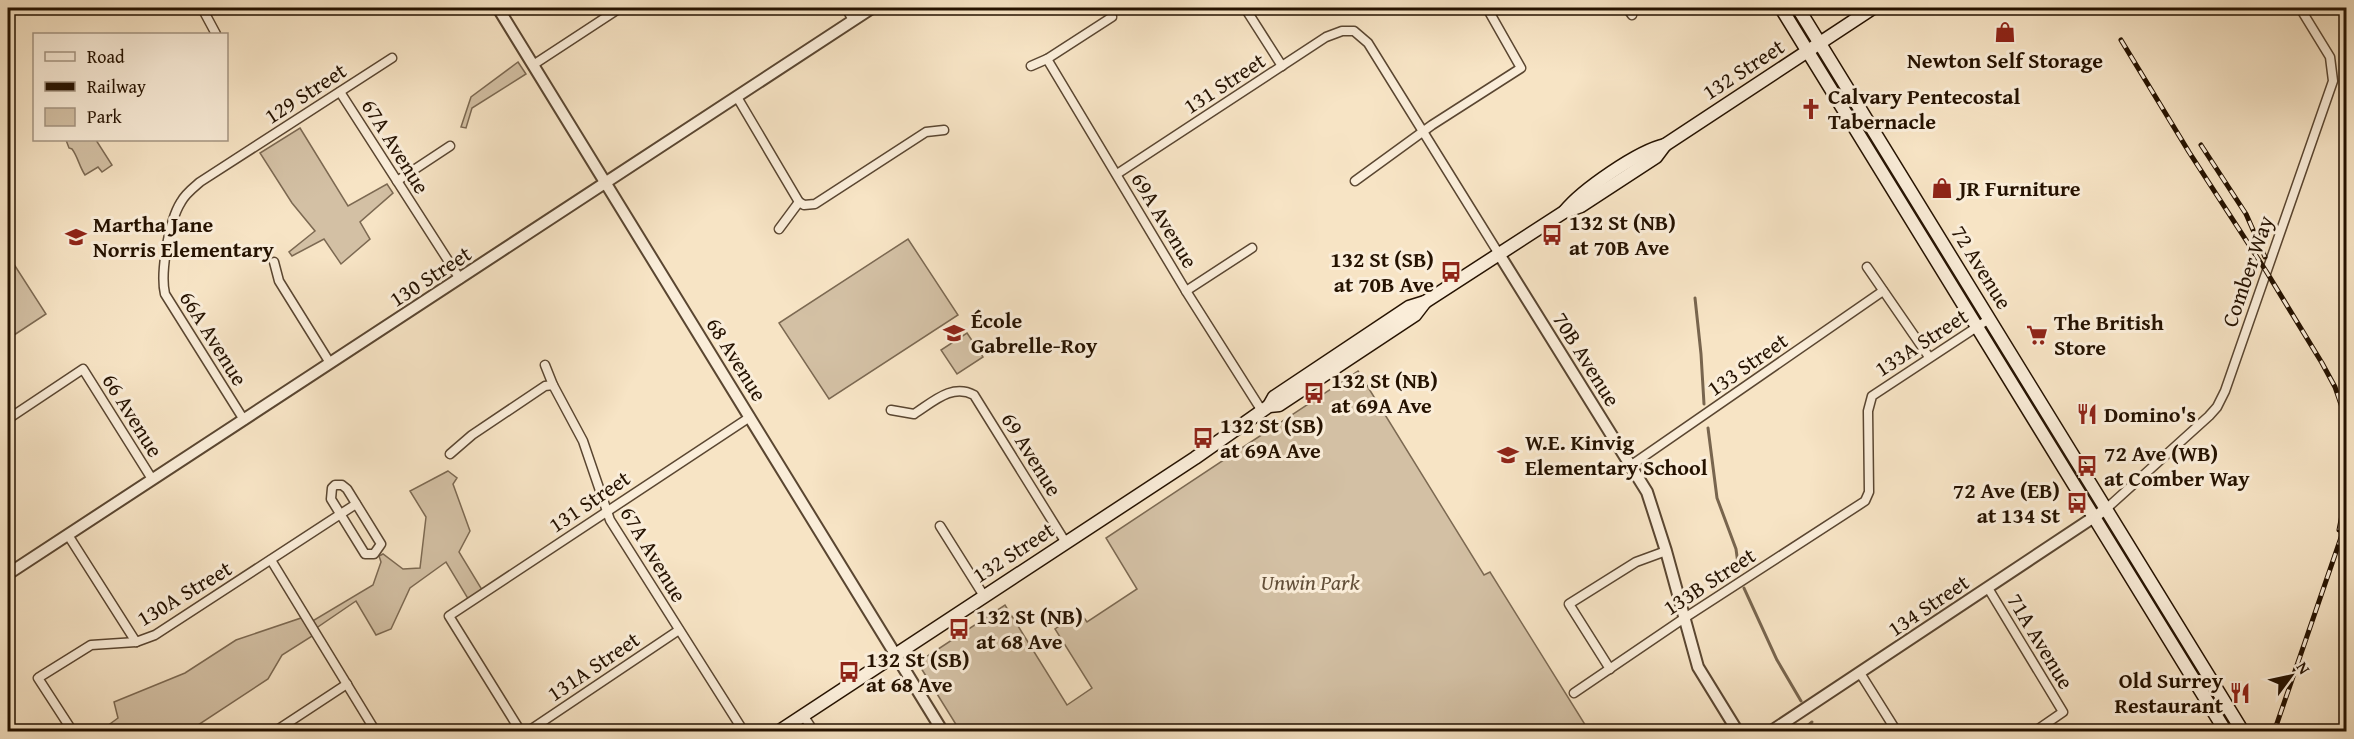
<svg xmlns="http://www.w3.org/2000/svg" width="2354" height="739" viewBox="0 0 2354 739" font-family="'Gentium Book Plus',serif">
<rect width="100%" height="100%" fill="#f7e4c5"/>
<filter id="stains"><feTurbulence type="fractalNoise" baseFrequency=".00333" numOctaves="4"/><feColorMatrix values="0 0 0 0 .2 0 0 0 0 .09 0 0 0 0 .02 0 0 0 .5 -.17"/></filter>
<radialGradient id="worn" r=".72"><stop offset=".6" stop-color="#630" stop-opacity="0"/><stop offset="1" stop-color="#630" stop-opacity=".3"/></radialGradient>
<g fill="#d3c0a4" stroke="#7c6952" stroke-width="1.5">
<path d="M518 62 526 74 472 108 466 128 461 127 471 97Z"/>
<path d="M300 128 348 206 387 184 393 193 360 222 370 239 341 264 324 239 292 256 289 252 315 231 292 203 260 153Z"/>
<path d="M66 140H96L112 165 102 172 98 167 85 175C79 166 78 157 72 149L69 148Z"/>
<path d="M908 239 958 315 829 399 779 323Z"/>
<path d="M8 255 46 314 8 339Z"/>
<path d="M967 333 983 357 957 374 941 350Z"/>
<path d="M1358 371 1484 575 1490 572 1589 731H960L921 668 923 659 1005 605 1067 705 1092 688 1055 629 1080 612 1087 622 1137 589 1106 538Z"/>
<path d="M448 471 457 478 453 484 470 531 459 552 484 593 470 602 446 562 410 588 391 629 376 635 356 601 315 629 317 633 282 655 268 679 189 731 99 732 118 718 114 702 185 673 236 640 307 616 311 622 373 585 381 562 379 556 383 554 403 569 420 568 426 517 410 491Z"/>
</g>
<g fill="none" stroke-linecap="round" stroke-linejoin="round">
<g stroke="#78654e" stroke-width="3">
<path d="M1695 298 1701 354 1704 404"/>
<path d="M1708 428 1717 498 1736 549 1739 571"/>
<path d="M1744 588 1777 660 1801 701"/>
<path d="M1800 732 1812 722"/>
</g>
<defs>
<g id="minor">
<path d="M202 8 216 34"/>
<path d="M846 8 853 20"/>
<path d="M1245 8 1282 66"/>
<path d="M1627 8 1632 15"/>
<path d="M1047 59 1112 17"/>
<path d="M533 65 620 8"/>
<path d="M1031 66 1047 59 1186 291 1262 411"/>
<path d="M340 92 460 279"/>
<path d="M737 97 799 202"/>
<path d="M1117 174 1326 37 1342 31H1354L1368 43 1499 254"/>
<path d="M397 181 450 146"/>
<path d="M1355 181 1432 125 1521 68 1487 8"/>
<path d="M779 229 799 202 804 205 815 204 926 132 944 130"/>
<path d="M274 262 279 281 330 363"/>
<path d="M1867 267 1929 357"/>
<path d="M1186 291 1252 248"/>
<path d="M545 365 553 385"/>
<path d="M891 410 914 414C933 402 952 383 974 395L1066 543"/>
<path d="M8 419 83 369 152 479"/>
<path d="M244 420 165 294C160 273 169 221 181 202 185 194 193 188 200 182L392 58"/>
<path d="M450 454 472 435 545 386 553 385 583 441 610 520 744 732"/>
<path d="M1630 466 1883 291"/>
<path d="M335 485H342L347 489 381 544 374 554H365L331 499 332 488Z"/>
<path d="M2106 509 2209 416 2217 407 2225 391 2333 81 2330 57 2300 8"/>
<path d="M940 526 984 596"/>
<path d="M68 535 136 642"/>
<path d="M271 560 376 732"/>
<path d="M1988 588 2063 712 2034 732"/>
<path d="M1610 669 1569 604 1636 562 1666 551"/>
<path d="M1860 673 1897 732"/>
<path d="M1574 693 1683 619 1865 501 1869 492 1868 411 1872 396 1989 319"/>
<path d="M803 715 814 732"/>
<path d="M73 732 38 678 91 645 136 642 155 635 356 504"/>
<path d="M274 732 347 684"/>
<path d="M521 732 449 616 750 417"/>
<path d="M527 732 679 630"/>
</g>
<g id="tertiary">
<path d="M498 8 943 732"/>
<path d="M1499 254 1647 492 1666 551 1698 667 1738 732"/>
<path d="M8 574 872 8"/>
<path d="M1770 732 2106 509"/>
</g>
<g id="secondary">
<path d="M1781 8 2226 732"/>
<path d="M1798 8 2243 732"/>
<path d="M1565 211C1582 190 1638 151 1665 145L1873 8"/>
<path d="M1269 406 1274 397 1409 307 1425 302 1564 212 1581 206 1656 157 1665 145"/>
<path d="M778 732 1195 458 1269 406 1279 405 1415 315 1425 302"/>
</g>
</defs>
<use href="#minor" stroke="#5a4631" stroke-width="11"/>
<use href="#tertiary" stroke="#5a4631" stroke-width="14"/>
<use href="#secondary" stroke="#251200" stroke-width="15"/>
<use href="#minor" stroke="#faedd9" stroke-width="8"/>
<use href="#tertiary" stroke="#faedd9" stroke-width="10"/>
<use href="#secondary" stroke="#faedd9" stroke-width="12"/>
<defs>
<g id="rail">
<path d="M2121 40 2189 152 2266 271 2322 363 2335 387 2346 419"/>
<path d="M2201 145 2246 214 2265 257"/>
<path d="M2339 530 2346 495"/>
<path d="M2274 732 2346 523"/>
</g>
</defs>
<use href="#rail" stroke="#251200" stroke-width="5"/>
<use href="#rail" stroke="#faedd9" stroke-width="3" stroke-dasharray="9" stroke-linecap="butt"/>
</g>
<defs>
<symbol id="shop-bare" viewBox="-9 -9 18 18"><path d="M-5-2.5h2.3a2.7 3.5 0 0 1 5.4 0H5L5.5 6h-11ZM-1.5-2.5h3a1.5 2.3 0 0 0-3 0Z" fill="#8f2418" stroke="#faedd9" stroke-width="2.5" paint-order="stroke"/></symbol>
<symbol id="church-bare" viewBox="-9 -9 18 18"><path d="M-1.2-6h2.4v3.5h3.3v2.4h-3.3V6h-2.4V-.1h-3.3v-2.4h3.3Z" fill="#8f2418" stroke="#faedd9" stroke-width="2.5" paint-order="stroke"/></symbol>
<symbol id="bus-bare" viewBox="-9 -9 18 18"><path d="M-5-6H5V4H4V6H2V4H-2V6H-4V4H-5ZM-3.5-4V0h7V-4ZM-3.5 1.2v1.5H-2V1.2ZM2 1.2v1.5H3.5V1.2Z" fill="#8f2418" stroke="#faedd9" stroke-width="2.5" paint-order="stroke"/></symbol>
<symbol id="school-bare" viewBox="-9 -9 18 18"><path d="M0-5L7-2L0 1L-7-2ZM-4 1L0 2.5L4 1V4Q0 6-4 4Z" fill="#8f2418" stroke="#faedd9" stroke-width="2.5" paint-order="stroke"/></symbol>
<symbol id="supermarket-bare" viewBox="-9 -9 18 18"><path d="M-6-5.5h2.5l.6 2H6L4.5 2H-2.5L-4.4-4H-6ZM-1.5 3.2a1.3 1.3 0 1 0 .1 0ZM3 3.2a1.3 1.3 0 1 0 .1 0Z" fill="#8f2418" stroke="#faedd9" stroke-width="2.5" paint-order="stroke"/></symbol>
<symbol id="restaurant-bare" viewBox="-9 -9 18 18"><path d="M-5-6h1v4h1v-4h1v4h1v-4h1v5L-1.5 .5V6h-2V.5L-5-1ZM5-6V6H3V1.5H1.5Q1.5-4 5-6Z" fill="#8f2418" stroke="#faedd9" stroke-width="2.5" paint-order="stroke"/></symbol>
</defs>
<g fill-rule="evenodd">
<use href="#shop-bare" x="1990" y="17" width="30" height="30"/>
<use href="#church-bare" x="1796" y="94" width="30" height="30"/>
<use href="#shop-bare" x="1927" y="173" width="30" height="30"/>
<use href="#bus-bare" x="1537" y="220" width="30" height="30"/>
<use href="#school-bare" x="61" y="222" width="30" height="30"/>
<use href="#bus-bare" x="1436" y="257" width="30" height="30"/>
<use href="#school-bare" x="939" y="318" width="30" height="30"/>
<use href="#supermarket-bare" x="2022" y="320" width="30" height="30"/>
<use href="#bus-bare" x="1299" y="378" width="30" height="30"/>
<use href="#restaurant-bare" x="2072" y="399" width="30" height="30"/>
<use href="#bus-bare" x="1188" y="423" width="30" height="30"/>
<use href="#school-bare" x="1493" y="440" width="30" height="30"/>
<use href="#bus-bare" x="2072" y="451" width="30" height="30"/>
<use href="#bus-bare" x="2062" y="488" width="30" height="30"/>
<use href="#bus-bare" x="944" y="614" width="30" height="30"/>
<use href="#bus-bare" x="834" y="657" width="30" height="30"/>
<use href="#restaurant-bare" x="2225" y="678" width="30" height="30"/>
</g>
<g text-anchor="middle" stroke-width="6" stroke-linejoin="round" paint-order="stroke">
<g font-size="22" font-weight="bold" fill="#251200" stroke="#faedd9" text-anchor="start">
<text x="2005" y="68" text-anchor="middle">Newton Self Storage</text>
<text x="1828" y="104">Calvary Pentecostal<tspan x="1828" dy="25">Tabernacle</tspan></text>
<text x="1959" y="196">JR Furniture</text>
<text x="1569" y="230">132 St (NB)<tspan x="1569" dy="25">at 70B Ave</tspan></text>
<text x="93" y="232">Martha Jane<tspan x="93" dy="25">Norris Elementary</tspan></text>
<text x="1434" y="267" text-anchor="end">132 St (SB)<tspan x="1434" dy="25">at 70B Ave</tspan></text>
<text x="971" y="328">École<tspan x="971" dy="25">Gabrelle-Roy</tspan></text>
<text x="2054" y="330">The British<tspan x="2054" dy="25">Store</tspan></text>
<text x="1331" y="388">132 St (NB)<tspan x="1331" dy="25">at 69A Ave</tspan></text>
<text x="2104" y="422">Domino's</text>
<text x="1220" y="433">132 St (SB)<tspan x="1220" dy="25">at 69A Ave</tspan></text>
<text x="1525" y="450">W.E. Kinvig<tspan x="1525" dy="25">Elementary School</tspan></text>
<text x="2104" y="461">72 Ave (WB)<tspan x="2104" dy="25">at Comber Way</tspan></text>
<text x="2060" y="498" text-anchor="end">72 Ave (EB)<tspan x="2060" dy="25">at 134 St</tspan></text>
<text x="976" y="624">132 St (NB)<tspan x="976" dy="25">at 68 Ave</tspan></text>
<text x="866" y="667">132 St (SB)<tspan x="866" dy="25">at 68 Ave</tspan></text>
<text x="2223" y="688" text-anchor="end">Old Surrey<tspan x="2223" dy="25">Restaurant</tspan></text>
</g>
<g font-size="22" fill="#251200" stroke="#faedd9">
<text transform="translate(1743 69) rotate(-33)" y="8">132 Street</text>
<text transform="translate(1224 83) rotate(-33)" y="8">131 Street</text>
<text transform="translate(305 93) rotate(-33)" y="8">129 Street</text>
<text transform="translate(396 146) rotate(58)" y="8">67A Avenue</text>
<text transform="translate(1165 220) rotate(59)" y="8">69A Avenue</text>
<text transform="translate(1982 267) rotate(58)" y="8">72 Avenue</text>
<text transform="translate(2247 271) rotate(-71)" y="8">Comber Way</text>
<text transform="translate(430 276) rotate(-33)" y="8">130 Street</text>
<text transform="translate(214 338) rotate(58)" y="8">66A Avenue</text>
<text transform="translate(1921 342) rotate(-33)" y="8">133A Street</text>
<text transform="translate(737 359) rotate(58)" y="8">68 Avenue</text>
<text transform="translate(1587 359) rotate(58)" y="8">70B Avenue</text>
<text transform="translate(1747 364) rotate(-35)" y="8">133 Street</text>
<text transform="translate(133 415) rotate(58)" y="8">66 Avenue</text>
<text transform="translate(1032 454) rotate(58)" y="8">69 Avenue</text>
<text transform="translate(589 501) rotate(-34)" y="8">131 Street</text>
<text transform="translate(1013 552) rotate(-33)" y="8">132 Street</text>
<text transform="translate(654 554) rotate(59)" y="8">67A Avenue</text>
<text transform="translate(1709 581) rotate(-33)" y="8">133B Street</text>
<text transform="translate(184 593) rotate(-31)" y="8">130A Street</text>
<text transform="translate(1928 605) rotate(-34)" y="8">134 Street</text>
<text transform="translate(2041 641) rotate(59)" y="8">71A Avenue</text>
<text transform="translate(593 666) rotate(-34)" y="8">131A Street</text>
</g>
<g font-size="22" font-style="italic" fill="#624f39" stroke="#faedd9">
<text x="1310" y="590">Unwin Park</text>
</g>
</g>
<rect width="2354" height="739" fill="none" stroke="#f7e4c5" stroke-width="30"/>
<rect x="9" y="9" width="2336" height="721" fill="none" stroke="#251200" stroke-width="3"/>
<rect x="15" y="15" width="2324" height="709" fill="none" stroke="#251200" stroke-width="1.5"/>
<rect x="33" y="33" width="195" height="108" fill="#faedd9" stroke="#a59582" stroke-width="1.5"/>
<rect x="45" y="52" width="30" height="9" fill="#faedd9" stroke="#a59582" stroke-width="1.5"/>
<text x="87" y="63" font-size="18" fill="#251200">Road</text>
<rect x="45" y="82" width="30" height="9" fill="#251200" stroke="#a59582" stroke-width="1.5"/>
<text x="87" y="93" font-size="18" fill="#251200">Railway</text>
<rect x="45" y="108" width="30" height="18" fill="#d3c0a4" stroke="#a59582" stroke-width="1.5"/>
<text x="87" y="123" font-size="18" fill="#251200">Park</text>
<g transform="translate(2291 676) rotate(57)" stroke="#faedd9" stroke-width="4.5" paint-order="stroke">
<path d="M0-4.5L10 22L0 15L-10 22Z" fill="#251200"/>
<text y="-9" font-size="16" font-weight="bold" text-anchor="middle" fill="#251200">N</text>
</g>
<rect width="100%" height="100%" filter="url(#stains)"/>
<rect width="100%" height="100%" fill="url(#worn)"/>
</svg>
